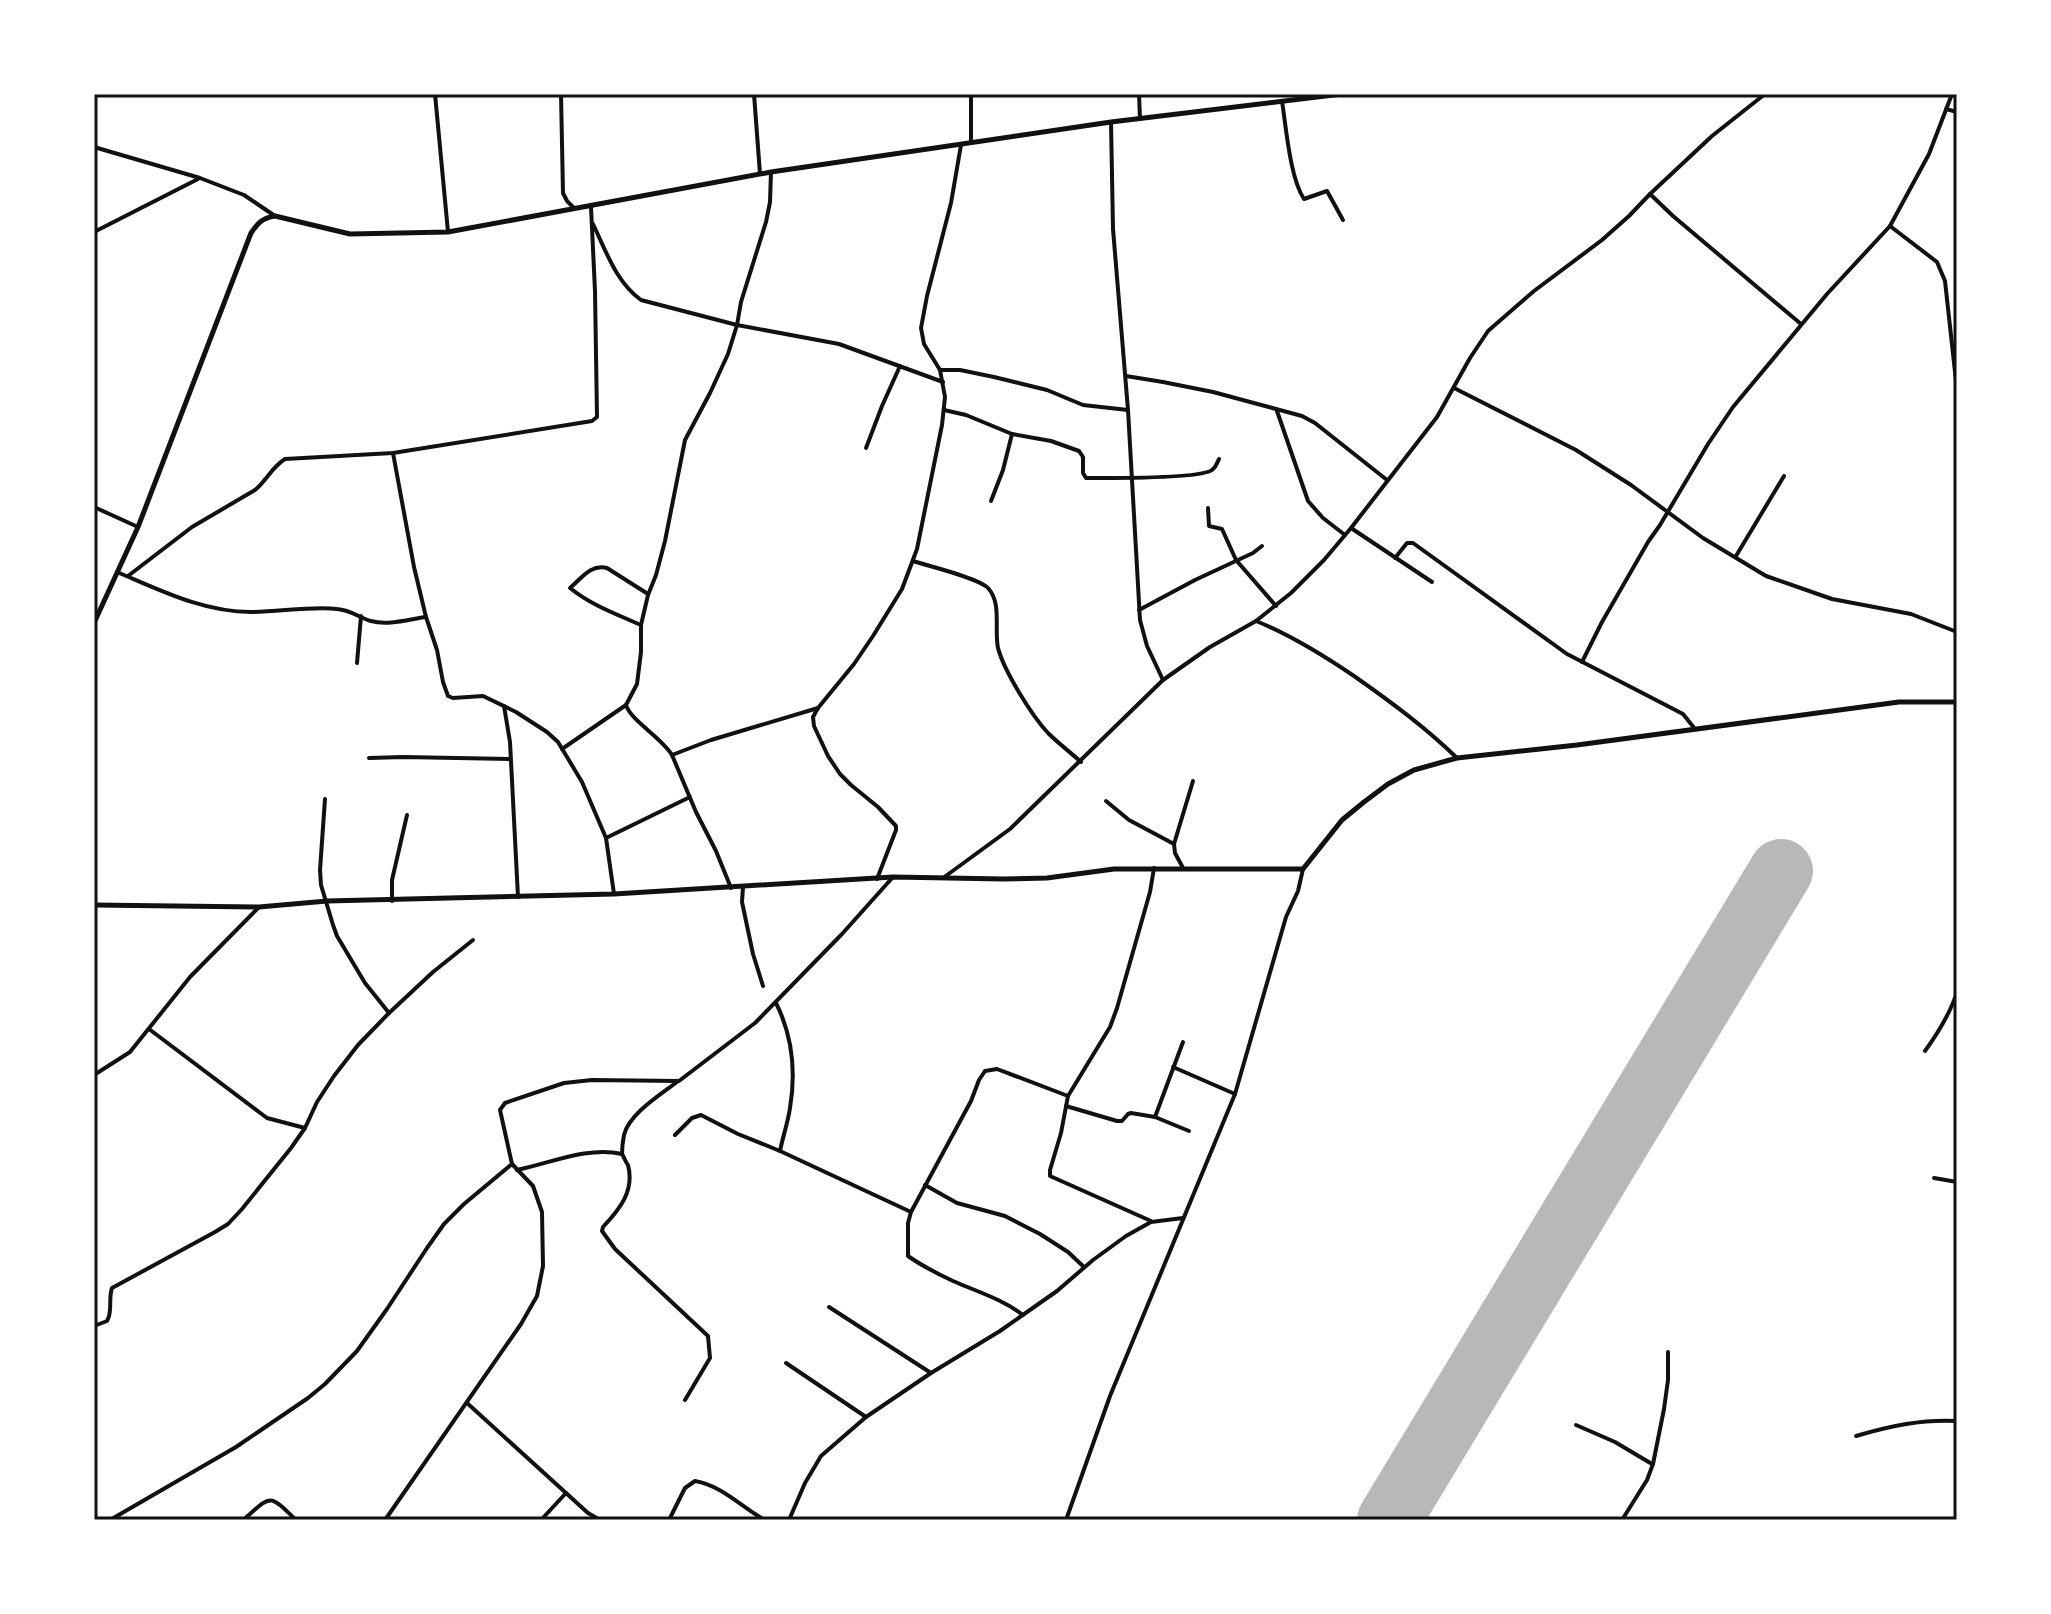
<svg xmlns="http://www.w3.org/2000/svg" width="2051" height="1614" viewBox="0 0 2051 1614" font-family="Overpass,sans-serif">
<rect width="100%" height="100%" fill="#fff"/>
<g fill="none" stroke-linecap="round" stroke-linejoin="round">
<path stroke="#b8b8b8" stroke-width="64" d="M1389 1520 1781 871"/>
<g stroke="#111" stroke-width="4">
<path d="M435 94 448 232"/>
<path d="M561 94 563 193 567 201 574 208"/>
<path d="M754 94 760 174"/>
<path d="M971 94V143"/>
<path d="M1139 94 1140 119"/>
<path d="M1282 101C1286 127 1290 178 1304 199L1327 191 1343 220"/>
<path d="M1946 109 1957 112"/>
<path d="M1111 122 1113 229 1128 410 1140 620 1147 646 1163 680"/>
<path d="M94 147 200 178 244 195 275 216"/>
<path d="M1650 194 1673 216 1801 324"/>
<path d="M593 224C606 251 616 282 641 300L737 325 839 344 943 382"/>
<path d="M1890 226 1937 262 1945 281 1957 390"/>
<path d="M94 232 198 179"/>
<path d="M940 370H960L994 377 1047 390 1083 405 1128 410"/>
<path d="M1126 376 1163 382 1213 392 1302 416 1315 423 1387 480"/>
<path d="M1454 388 1576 450 1631 485 1703 538 1766 576 1832 599 1911 614 1957 632"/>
<path d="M944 410 966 415 1012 434 1051 441 1079 451 1083 457V473L1086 478C1106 478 1200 479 1212 470 1216 467 1217 463 1219 459"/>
<path d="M1277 411 1308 501 1323 518 1345 535"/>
<path d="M866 448 882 406 900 366"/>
<path d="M393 453 414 567 426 617"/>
<path d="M991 501 1003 470 1012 434"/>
<path d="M94 507 138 527"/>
<path d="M1208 508 1209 526 1222 529 1236 560 1276 606"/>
<path d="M1351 528 1432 582"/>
<path d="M1736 556 1784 476"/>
<path d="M1395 558 1407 543H1413L1567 654 1683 714 1695 729"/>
<path d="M913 561C928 566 979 578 988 588 1002 603 994 629 998 648 1004 671 1032 716 1048 733 1058 743 1070 752 1081 762"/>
<path d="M117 572C160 590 203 612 251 612 278 612 312 606 337 609 351 610 360 618 371 621 388 626 410 619 426 617L437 650 443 682 448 696 453 698 483 696 516 712 547 732 558 742 582 782 606 838 614 894"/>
<path d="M128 576 192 527 255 490C266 481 272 467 285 459L393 453 592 421 597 417 595 291 591 207"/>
<path d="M1139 610 1195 580 1253 553 1262 546"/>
<path d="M1256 621C1291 635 1323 655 1354 676 1391 702 1425 727 1457 758"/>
<path d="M641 625C616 614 591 605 570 588 582 578 590 564 607 568L648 594"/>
<path d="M1582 662 1602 622 1648 542 1660 525 1708 444 1733 407 1827 294 1890 226 1929 154 1952 94"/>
<path d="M357 663 361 616"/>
<path d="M504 706 510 742 518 897"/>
<path d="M562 749 626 705"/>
<path d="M672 755 711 740 818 708"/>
<path d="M369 758 403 757 510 759"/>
<path d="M1106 801 1129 820 1174 844"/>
<path d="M606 838 690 797"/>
<path d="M1183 868 1175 853 1174 844 1193 781"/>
<path d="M943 878 1010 829 1163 680 1210 647 1256 621 1291 593 1324 560 1351 528 1437 417 1470 358 1488 331 1534 291 1602 240 1629 216 1650 194 1712 136 1765 94"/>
<path d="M877 879 896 830V826L878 807 851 785 840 774 828 756 814 726 813 717 818 708 854 664 873 636 902 589 917 549 942 425 945 397 940 370 924 344 921 328 927 296 951 203 961 145"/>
<path d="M743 887 742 902 753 954 763 986"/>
<path d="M731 888 716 851 696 812 672 755C661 737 631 721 626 705L637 684 641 652V625L648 595 656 575 665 541 685 440 710 393 728 354 737 325 741 302 766 222 770 202 771 172"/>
<path d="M392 901V880L407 815"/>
<path d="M776 1003C792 1035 796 1072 790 1108 788 1122 783 1136 780 1151"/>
<path d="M389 1013 433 972 473 940"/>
<path d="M149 1029 267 1118 305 1128"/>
<path d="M1925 1051C1938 1033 1950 1014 1957 992"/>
<path d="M1173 1067 1235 1094"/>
<path d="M94 1075 130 1052 190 977 259 907"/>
<path d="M677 1082C660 1095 629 1114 624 1135 623 1140 622 1149 622 1154 623 1155 627 1165 628 1165 635 1191 619 1210 603 1227L602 1231 615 1249 708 1336 710 1358 685 1400"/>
<path d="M1068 1096 1061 1133 1050 1170V1176L1151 1221"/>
<path d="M1066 1106 1117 1121H1122L1128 1114 1131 1113 1155 1117 1189 1131"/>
<path d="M1155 1117 1183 1042"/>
<path d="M675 1135 692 1118 701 1115 738 1134 780 1151 911 1212"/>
<path d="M517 1170C551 1163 588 1146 622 1154"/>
<path d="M1934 1178 1957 1182"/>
<path d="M925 1185 957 1203 1005 1216 1040 1234 1068 1252 1084 1267"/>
<path d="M829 1307 931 1373"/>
<path d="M1023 1315C1002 1299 978 1292 953 1281 938 1274 922 1266 908 1256V1223L911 1212 971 1101 979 1080 985 1071 997 1069 1068 1096 1110 1027 1117 1008 1150 892 1154 868"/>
<path d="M94 1326 107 1321C113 1311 108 1300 112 1288L215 1232 228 1224 242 1209 291 1148 305 1128 317 1102 334 1076 358 1045 389 1013 365 983 337 936 333 925 321 885 320 870 325 799"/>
<path d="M786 1363 866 1417"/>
<path d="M467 1403 588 1513 600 1520"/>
<path d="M1576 1425 1615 1442 1652 1464"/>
<path d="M1856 1436C1890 1426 1922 1419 1957 1421"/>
<path d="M110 1520 236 1447 308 1398 325 1384 357 1351 387 1309 427 1248 444 1224 464 1204 512 1164"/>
<path d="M243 1520C272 1495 268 1493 296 1520"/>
<path d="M385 1520 521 1324 537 1296 543 1266 542 1212 533 1186 512 1164 500 1110 505 1103 564 1083 592 1080 679 1081 755 1023 842 934 893 877"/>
<path d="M541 1520 566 1493"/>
<path d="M669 1520 685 1488 695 1481C723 1486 741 1507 765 1520"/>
<path d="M789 1520 805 1483 821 1456 866 1417 931 1373 1000 1331 1057 1291 1093 1260 1126 1236 1151 1222 1183 1218"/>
<path d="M1066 1520 1110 1396 1235 1094 1286 917 1298 891 1303 869"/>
<path d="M1622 1520 1647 1480 1653 1464 1664 1409 1668 1380V1352"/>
</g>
<g stroke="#111" stroke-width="5">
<path d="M94 623 138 527 251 233C258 223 262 218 275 216L350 234 448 232 771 172 1111 122 1342 94"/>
<path d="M94 905 259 907 327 901 614 894 893 877 1003 879 1047 878 1114 869H1303L1342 820 1364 802 1388 784 1414 770 1457 758 1577 745 1899 702H1957"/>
</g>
</g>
<rect width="2051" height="1614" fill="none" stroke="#ffffff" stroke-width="192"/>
<rect x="96" y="96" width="1859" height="1422" fill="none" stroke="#111" stroke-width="3"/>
</svg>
